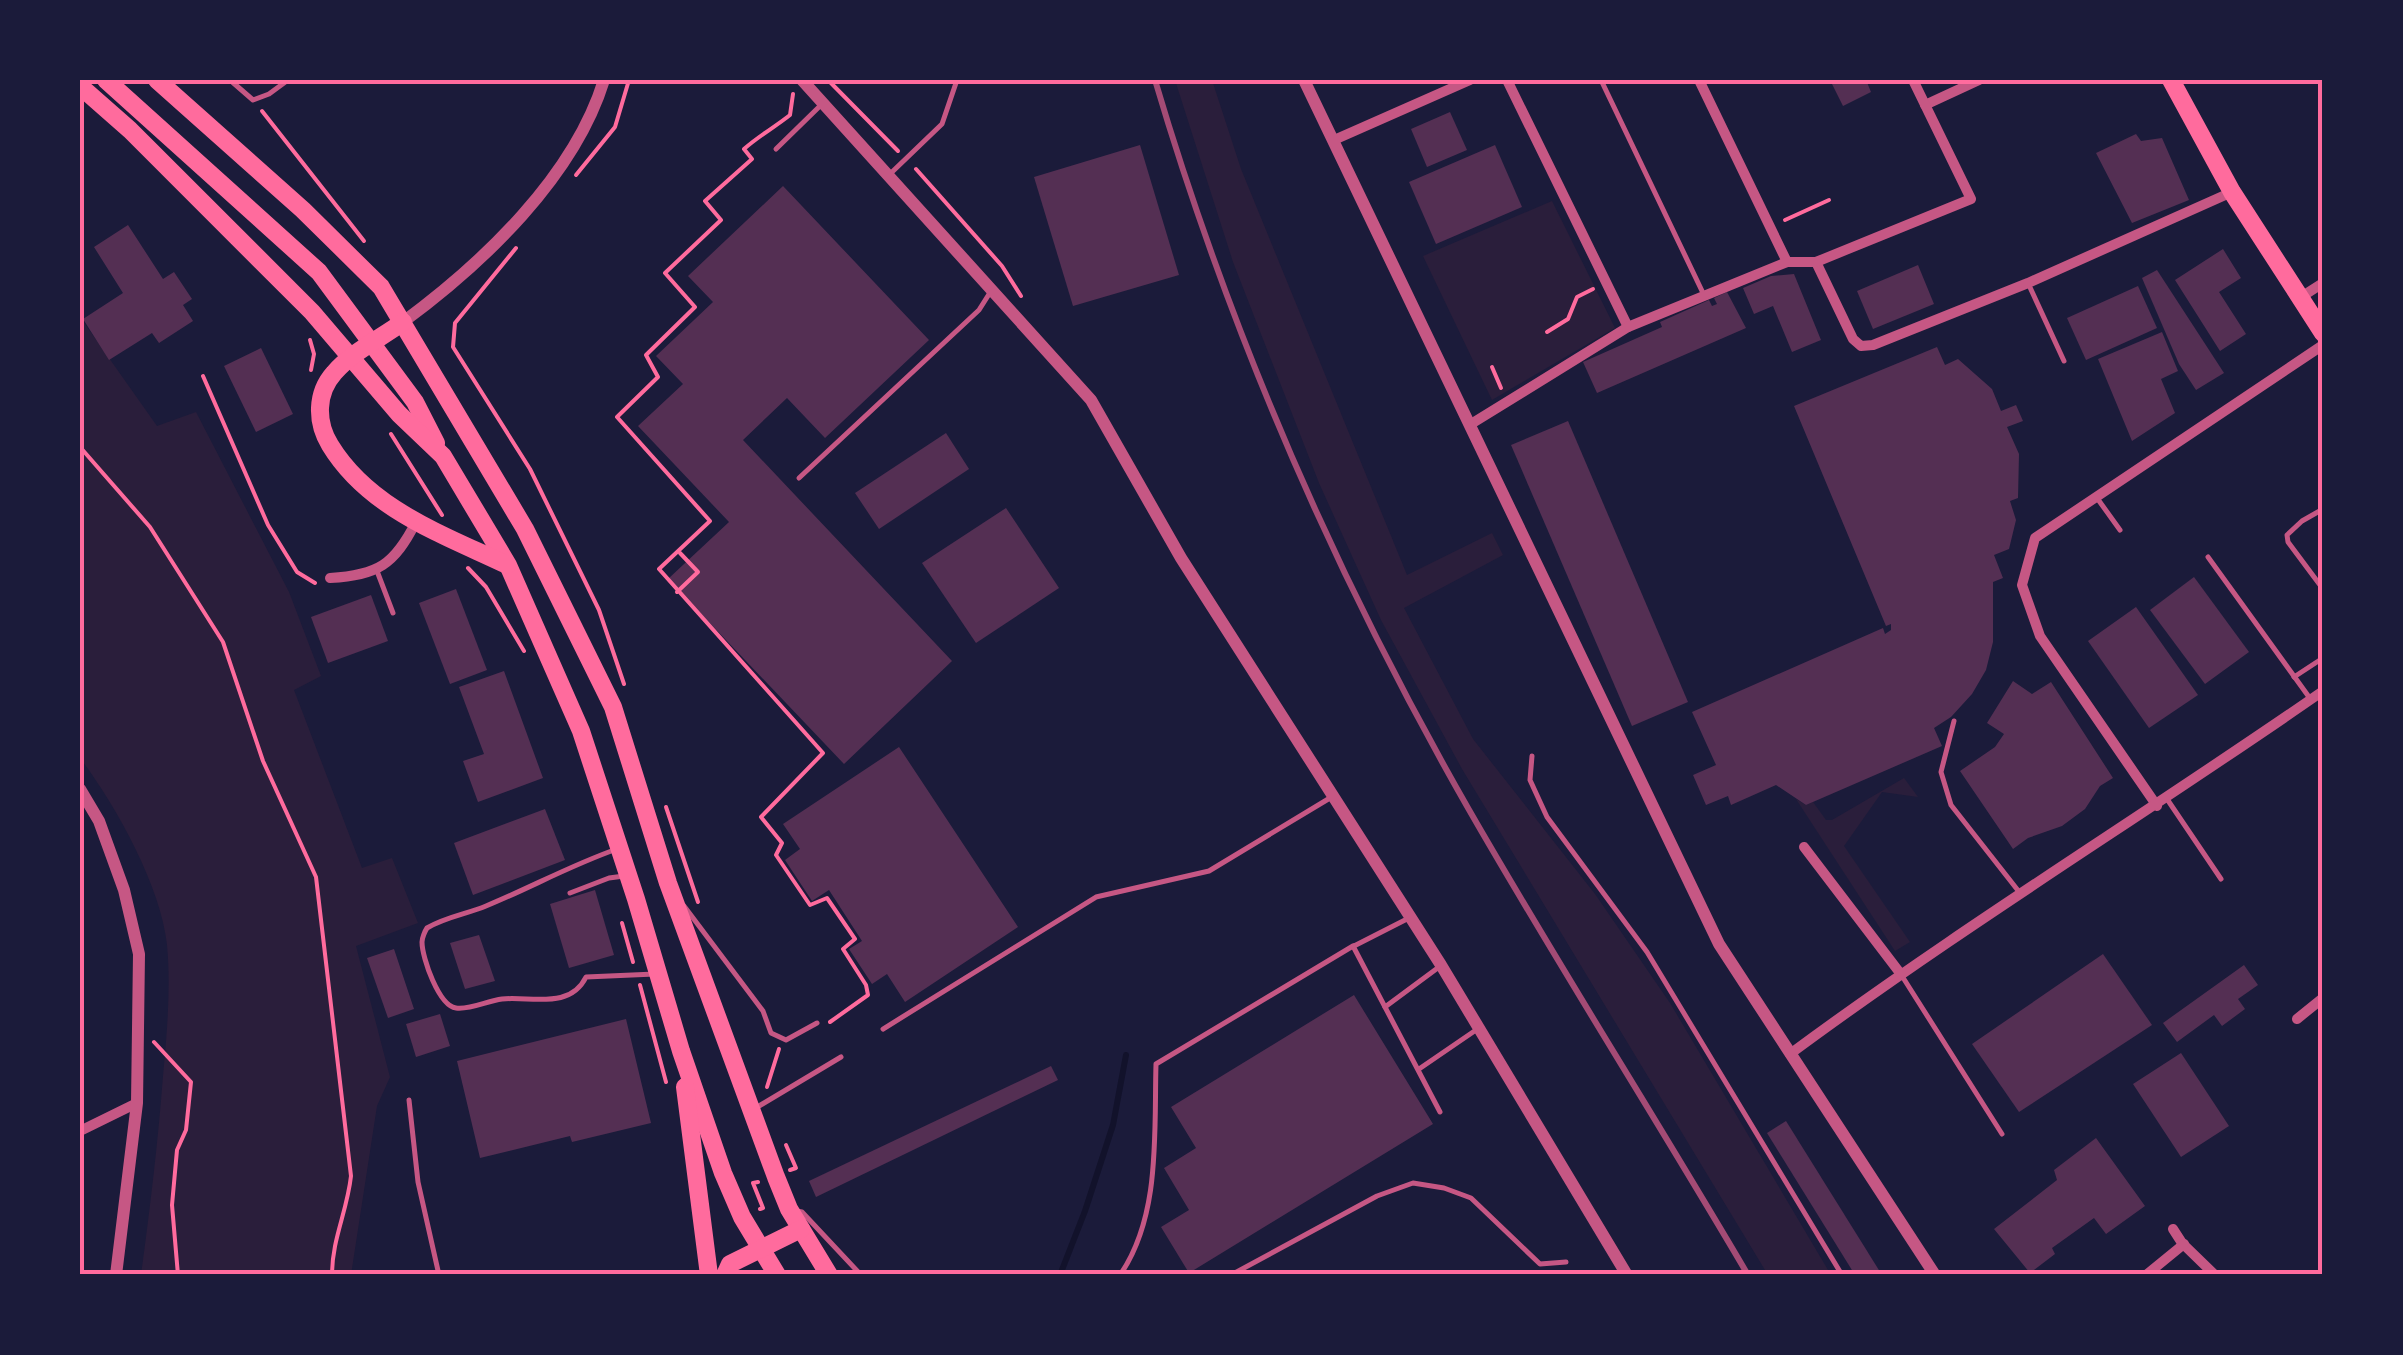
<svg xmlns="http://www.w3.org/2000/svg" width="2403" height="1355" viewBox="0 0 2403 1355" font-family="'Asap Condensed',sans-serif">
<rect width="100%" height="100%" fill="#1b1b3a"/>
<g fill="#2a1e3b">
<path d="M1175 80H1212L1241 169 1407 575 1492 533 1503 555 1404 608 1473 739 1595 894 1670 1003 1831 1275H1768L1462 769 1381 620 1319 483 1233 262Z"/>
<path d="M1552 201 1615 328 1492 400 1423 256Z"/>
<path d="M80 317 157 426 196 412 289 592 321 676 294 690 362 868 392 858 418 923 356 946 390 1077 377 1106 351 1275H141C150 1209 158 1142 163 1076 167 1033 171 987 167 945 161 886 115 804 80 758Z"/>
<path d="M1904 778 1918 797 1882 792 1844 846 1910 942 1895 951 1796 799 1806 805 1813 802 1826 820H1832Z"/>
</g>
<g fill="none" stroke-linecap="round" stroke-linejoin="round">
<path stroke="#12122b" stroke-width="6" d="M1060 1275 1085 1211 1113 1125 1126 1055"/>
</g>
<g fill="#542f53">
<path d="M1830 80H1866L1871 92 1843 106Z"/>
<path d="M1450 112 1467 150 1427 167 1411 129Z"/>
<path d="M2136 134 2141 141 2162 138 2189 200 2132 223 2096 153Z"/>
<path d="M1140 145 1179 275 1073 306 1034 177Z"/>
<path d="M1495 145 1522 207 1436 244 1409 182Z"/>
<path d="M783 186 929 340 825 438 787 398 743 440 952 661 844 764 668 579 729 522 638 426 683 384 656 356 713 302 688 276Z"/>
<path d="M128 225 163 279 174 272 192 299 183 305 193 321 159 343 152 333 109 360 83 319 123 293 94 247Z"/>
<path d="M2223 249 2241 278 2219 292 2246 334 2220 351 2175 280Z"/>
<path d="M1918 265 1934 304 1873 329 1857 291Z"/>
<path d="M2157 270 2224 373 2196 390 2179 364 2142 278Z"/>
<path d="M1794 274 1821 340 1792 352 1773 306 1754 314 1743 288 1771 276Z"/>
<path d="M2138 286 2157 328 2086 360 2067 318Z"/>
<path d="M1727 292 1746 328 1597 393 1583 362 1662 327 1660 322 1709 300 1712 306 1717 304 1714 298Z"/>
<path d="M2162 332 2178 371 2161 379 2175 413 2132 441 2098 359Z"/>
<path d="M1937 347 1945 365 1958 359 1992 389 2001 411 2016 405 2023 421 2007 427 2019 454 2018 498 2010 501 2016 520 2009 549 1994 555 2003 578 1993 582V642L1986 670 1972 694 1951 717 1934 728 1942 746 1806 805 1776 785 1731 805 1728 796 1706 805 1693 775 1716 765 1692 712 1883 628 1885 634 1891 630V624L1886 626 1794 406Z"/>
<path d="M261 348 293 414 256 432 224 366Z"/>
<path d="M1568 421 1688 702 1632 726 1511 445Z"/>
<path d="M946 433 969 469 879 529 855 493Z"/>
<path d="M1006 508 1059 588 976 643 922 563Z"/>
<path d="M2194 577 2249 652 2205 684 2150 610Z"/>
<path d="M456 589 487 670 450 684 419 603Z"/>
<path d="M371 595 388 641 328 663 311 617Z"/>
<path d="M2136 607 2198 695 2149 728 2088 641Z"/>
<path d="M504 671 543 778 478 802 463 761 484 754 459 687Z"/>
<path d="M2013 681 2032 694 2051 682 2113 778 2100 786 2085 809 2062 826 2028 838 2013 849 1960 771 1995 747 2004 734 1987 723Z"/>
<path d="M899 747 1018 927 905 1002 887 974 872 984 849 949 862 941 829 890 812 901 785 860 800 849 783 824Z"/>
<path d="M545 809 565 860 473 895 454 843Z"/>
<path d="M595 890 614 955 569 968 550 904Z"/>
<path d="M479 935 495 981 465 989 450 943Z"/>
<path d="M394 949 414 1009 388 1018 367 958Z"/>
<path d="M2103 954 2152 1025 2019 1112 1972 1044Z"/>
<path d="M2244 965 2258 985 2238 999 2245 1009 2222 1026 2214 1015 2177 1042 2163 1023Z"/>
<path d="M1354 995 1433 1124 1189 1273 1161 1227 1189 1210 1164 1168 1196 1148 1171 1107Z"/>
<path d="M440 1014 450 1046 416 1057 406 1024Z"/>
<path d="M626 1019 651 1123 572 1142 570 1136 480 1158 457 1061Z"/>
<path d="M2181 1053 2229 1126 2181 1157 2133 1084Z"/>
<path d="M1051 1066 1058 1080 816 1197 809 1181Z"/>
<path d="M1786 1121 1882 1275H1855L1767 1133Z"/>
<path d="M2096 1138 2145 1206 2106 1234 2094 1218 2052 1248 2055 1254 2030 1273 1994 1229 2057 1180 2054 1170Z"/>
</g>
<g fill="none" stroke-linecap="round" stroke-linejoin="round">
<g stroke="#ff6b9d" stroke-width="4">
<path d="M828 80 898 151"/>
<path d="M793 94 790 115C775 127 760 135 744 149L752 159 705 201 721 220 665 273 695 307 646 355 658 377 617 417 710 521 659 569 823 753 761 817 782 843 776 855 810 905 827 898 855 939 843 949 866 985 868 995 830 1022"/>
<path d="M262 111 364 241"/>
<path d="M916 169 1002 266 1021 296"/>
<path d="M576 175 615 127 629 80"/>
<path d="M1785 220 1829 200"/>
<path d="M516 248 455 323 453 347 530 469 599 610 624 684"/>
<path d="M1547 332 1568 319 1577 297 1593 289"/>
<path d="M310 340 314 354 311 370"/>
<path d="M1492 367 1501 388"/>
<path d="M203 376 268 525 297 572 315 583"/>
<path d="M391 434 442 515"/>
<path d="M80 447 150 527 223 642 263 761 316 877 351 1176C347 1212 332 1239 332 1275"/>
<path d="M468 568 486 587 524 651"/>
<path d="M677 592 698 572 680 553"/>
<path d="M666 807 698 902"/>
<path d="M622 923 633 962"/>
<path d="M640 985 666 1082"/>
<path d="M154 1042 191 1082 186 1130 177 1150 172 1205 178 1275"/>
<path d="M767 1087 779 1049"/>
<path d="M786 1145 796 1168 790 1170"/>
<path d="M758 1182 753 1183 763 1208 760 1209"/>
</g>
<g stroke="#c65784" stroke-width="5">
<path d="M230 80 253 100 269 94 288 80"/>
<path d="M1601 80 1703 293"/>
<path d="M776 149 821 105"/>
<path d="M891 173 942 124 957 80"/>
<path d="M2028 283 2064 361"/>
<path d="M799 478 979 310 991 291"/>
<path d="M2097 498 2120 530"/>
<path d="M2323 509 2302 521 2287 535 2288 542 2323 589"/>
<path d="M2208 557 2309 697"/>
<path d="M377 571 393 613"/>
<path d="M2294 677 2323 658"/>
<path d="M1954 721 1941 772 1951 805 2020 893"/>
<path d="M1532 756 1530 780 1547 817 1647 952 1842 1275"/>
<path d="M2167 799 2221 879"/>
<path d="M617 849C571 865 530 888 486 906 467 914 445 917 427 928 425 931 422 938 422 942 422 958 439 1006 456 1008 470 1010 487 1001 502 999 531 996 570 1010 586 977L655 974"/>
<path d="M570 893 609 878 624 876"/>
<path d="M684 906 763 1011 771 1033 786 1040 817 1023"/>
<path d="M1354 946 1407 919"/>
<path d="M1902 976 2002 1134"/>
<path d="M1385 1007 1439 967"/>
<path d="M883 1029 1096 897 1209 871 1330 798"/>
<path d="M1419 1069 1476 1030"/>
<path d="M409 1100 418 1182 439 1275"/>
<path d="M754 1109 841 1057"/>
<path d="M797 1211 802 1212 861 1275"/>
<path d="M1120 1275C1161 1216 1154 1132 1156 1064L1353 946 1440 1112"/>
<path d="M1231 1275 1377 1196 1413 1183 1444 1188 1471 1198 1540 1264 1566 1262"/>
</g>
<g stroke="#c65784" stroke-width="10">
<path d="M1507 80 1628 327"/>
<path d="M1699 80 1787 262"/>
<path d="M1925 105 1979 80"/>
<path d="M1334 140 1470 80"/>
<path d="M1816 262 1853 339 1861 346 1873 345 2028 283 2232 192"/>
<path d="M2298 299 2323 283"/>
<path d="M1471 424 1628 327 1787 262H1816L1971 199 1913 80"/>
<path d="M330 578C378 575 394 565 416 522"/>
<path d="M2157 806 2040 636 2022 585 2035 538 2323 345"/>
<path d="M1804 847 1900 973"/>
<path d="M2297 1019 2323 998"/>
<path d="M1790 1054C1963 926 2146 814 2323 691"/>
<path d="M80 1131 137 1103"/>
<path d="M2173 1229 2182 1243 2215 1275"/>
<path d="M2146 1275 2184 1244"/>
</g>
<g stroke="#c65784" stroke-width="12">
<path d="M802 80 1091 400 1181 558 1441 965 1627 1275"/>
<path d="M1304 80 1719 944 1935 1275"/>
<path d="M403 322C483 263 574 177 604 80"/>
<path d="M80 789 99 821 124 890 139 954 137 1103 116 1275"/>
</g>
<g stroke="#ff6b9d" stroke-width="18">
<path d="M106 80 319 272 415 402 436 443"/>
<path d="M157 80 303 210 381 287 525 529 613 707 668 883 776 1177 789 1209 829 1275"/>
<path d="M2171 80 2232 192 2323 333"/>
<path d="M80 86 130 130 312 312 399 414 443 456 508 565 581 731 636 899 681 1051 723 1173 742 1217 777 1275"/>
<path d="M403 322C381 338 352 352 334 373 316 393 316 422 330 445 369 509 442 534 507 565"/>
<path d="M685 1087 709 1275"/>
<path d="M725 1275 730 1264 801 1229"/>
</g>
<path stroke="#a44b75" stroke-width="6" d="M1155 80C1230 333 1337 579 1468 808 1558 965 1656 1118 1748 1275"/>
</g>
<rect width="2403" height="1355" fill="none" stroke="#1b1b3a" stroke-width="165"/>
<rect x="82" y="82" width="2238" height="1190" fill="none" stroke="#ff6b9d" stroke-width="4"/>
</svg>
